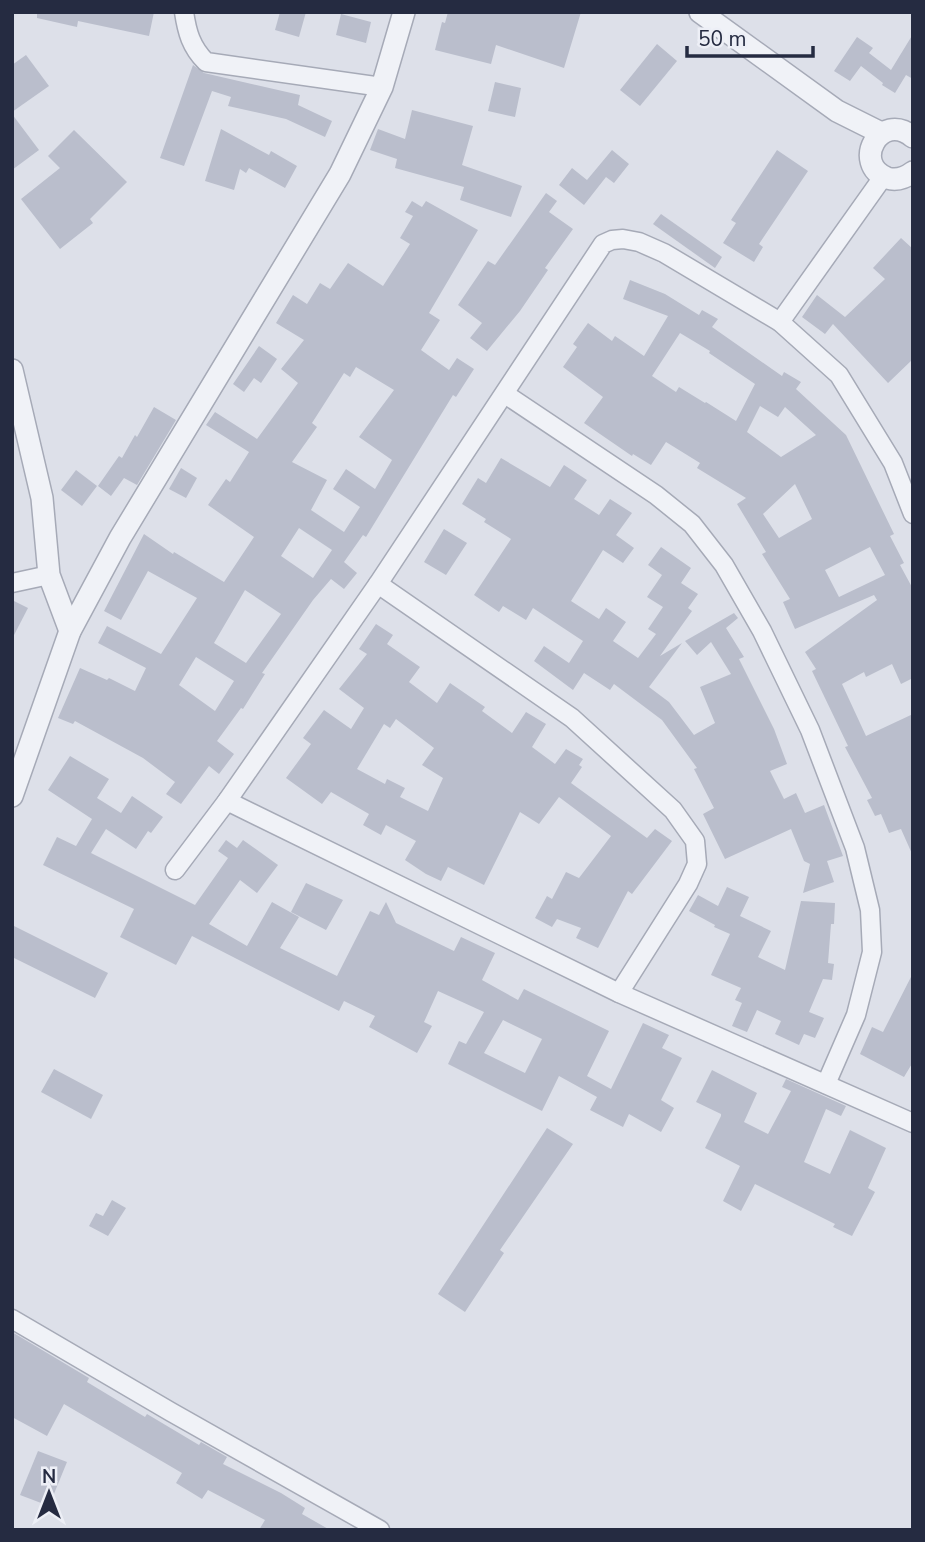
<svg xmlns="http://www.w3.org/2000/svg" width="925" height="1542" viewBox="0 0 925 1542" font-family="'Nunito Sans',sans-serif">
<rect width="100%" height="100%" fill="#dde0e9"/>
<g fill="#babecc" fill-rule="evenodd">
<path d="M37 12H154L149 36 78 21 77 27 37 18Z"/>
<path d="M280 12H306L299 37 275 30Z"/>
<path d="M448 12H581L564 68 496 45 491 64 435 50 442 22 445 23Z"/>
<path d="M341 14 371 22 366 43 336 35Z"/>
<path d="M913 34V79L906 75 895 93 882 85 883 83 861 66 850 81 834 71 857 37 873 48 869 53 891 70Z"/>
<path d="M657 44 677 61 640 106 620 90Z"/>
<path d="M26 55 49 86 12 112V65Z"/>
<path d="M193 65 204 73 300 95 298 105 332 121 325 137 286 119 228 106 231 97 212 91 184 166 160 158Z"/>
<path d="M495 82 521 88 515 117 488 111Z"/>
<path d="M412 110 473 126 462 165 522 186 511 217 460 200 464 187 395 168 397 159 370 150 378 129 405 139Z"/>
<path d="M12 114 39 150 12 170Z"/>
<path d="M221 129 269 155 271 151 297 166 285 188 249 168 246 173 240 169 234 190 205 181Z"/>
<path d="M74 130 127 182 90 219 93 223 60 249 21 199 60 168 48 156Z"/>
<path d="M612 150 629 164 614 183 606 177 584 205 559 185 572 168 587 180Z"/>
<path d="M777 150 808 171 759 244 763 247 754 262 723 243 736 223 731 220Z"/>
<path d="M546 193 557 201 549 212 573 229 545 268 548 270 520 311 487 351 470 338 482 323 458 305 488 261 495 265Z"/>
<path d="M412 201 422 207 426 201 478 230 429 313 440 320 421 350 449 370 457 358 474 369 456 397 453 395 366 537 363 535 344 562 357 573 344 589 331 579 313 600 262 673 265 674 243 709 241 708 217 741 234 754 219 774 209 766 181 804 166 794 175 782 143 758 75 721 73 724 58 718 80 668 107 680 109 678 135 691 146 668 98 643 107 626 161 654 197 598 148 571 121 620 104 611 144 534 173 554 174 552 224 582 254 537 208 505 226 479 230 482 249 452 206 425 215 412 257 439 298 383 281 369 304 340 276 323 293 295 307 304 320 283 330 289 348 263 383 286 410 244 400 238 413 216 405 212ZM356 367 394 390 359 437 392 460 375 489 346 469 333 489 360 507 344 532 311 510 327 480 292 462 317 427 312 423 344 373 350 377ZM299 528 332 550 313 578 281 556ZM245 590 281 614 246 663 214 643ZM196 657 234 681 215 711 179 685Z"/>
<path d="M661 214 722 257 715 268 653 224Z"/>
<path d="M901 238 913 249V359L888 383 833 324 825 334 802 317 817 295 845 317 885 279 873 268Z"/>
<path d="M630 280 665 294 699 315 702 310 718 319 712 327 782 376 784 372 801 382 796 389 846 435 894 534 890 536 904 563 900 565 913 589V678L901 684 892 664 866 677 864 672 842 684 866 736 913 714V856L901 829 889 833 881 814 875 816 867 800 872 798 845 747 848 746 812 671 816 669 805 652 877 600 874 595 795 629 783 602 790 599 762 554 766 552 737 504 746 498 697 468 700 463 666 442 651 465 633 454 632 456 584 423 603 397 563 367 577 347 573 344 588 323 612 341 615 336 644 356 668 316 623 299ZM680 333 710 351 709 353 755 384 736 421 706 402 705 403 679 387 676 392 652 376ZM760 406 778 417 785 407 816 435 781 457 747 432ZM795 484 812 519 779 538 763 514ZM870 547 885 575 839 597 825 570Z"/>
<path d="M259 346 277 359 261 383 254 378 244 392 233 384Z"/>
<path d="M154 407 176 420 137 485 124 478 111 496 98 486 119 456 122 458 135 435 137 437Z"/>
<path d="M501 458 550 487 564 465 587 480 574 499 599 515 610 499 632 513 616 535 634 548 623 563 603 550 571 601 599 619 606 608 626 622 613 641 638 658 656 634 648 629 663 607 647 597 662 575 648 565 661 547 691 568 681 583 698 594 688 608 692 611 660 656 682 643 649 687 669 702 694 735 715 723 700 687 731 674 711 642 697 655 685 641 734 613 738 618 726 628 744 657 739 659 774 729 787 764 770 771 784 799 796 793 805 813 824 805 843 856 827 861 834 882 803 893 810 864 804 861 791 829 725 859 703 814 714 808 694 769 697 768 662 720 614 684 610 690 584 673 573 690 534 661 544 646 569 663 583 641 533 608 526 620 503 606 499 612 474 595 511 539 484 522 486 519 462 504 478 478 486 483Z"/>
<path d="M181 468 197 478 186 498 169 489Z"/>
<path d="M76 470 97 486 82 506 61 490Z"/>
<path d="M444 529 467 543 446 575 424 562Z"/>
<path d="M12 600 28 608 12 639Z"/>
<path d="M376 624 393 635 387 644 420 667 409 682 437 703 450 683 485 707 482 711 512 733 526 712 546 724 532 747 555 764 566 749 583 759 579 765 582 767 571 783 647 838 655 829 672 841 632 894 628 891 598 948 576 938 581 928 557 919 552 927 535 918 547 896 552 899 566 872 579 878 611 836 559 797 539 824 520 812 484 885 448 867 441 881 426 874 405 860 416 841 386 825 381 835 363 825 369 814 331 792 322 804 286 778 311 744 303 738 324 710 351 729 364 708 339 689 367 654 359 649ZM396 719 434 748 422 765 443 778 428 811 400 797 405 788 387 779 385 784 357 769 384 724 390 728Z"/>
<path d="M70 756 109 779 97 798 121 813 132 796 163 817 151 833 148 831 136 849 106 829 91 853 195 905 228 858 218 851 226 840 237 848 243 840 278 865 257 893 240 880 209 924 247 946 272 902 299 917 280 948 337 976 370 911 379 915 386 902 396 923 454 951 461 937 495 953 482 980 518 1000 524 989 609 1031 587 1076 611 1089 643 1023 669 1035 662 1048 682 1058 661 1100 674 1108 661 1132 629 1114 623 1127 590 1110 597 1097 559 1076 542 1111 448 1064 459 1041 466 1044 484 1012 438 991 424 1022 432 1026 417 1053 369 1027 375 1016 344 1001 339 1011 192 936 176 965 120 937 134 909 43 865 57 837 76 846 92 819 48 790ZM503 1020 542 1039 525 1073 484 1053Z"/>
<path d="M306 883 343 900 326 930 291 912Z"/>
<path d="M727 887 749 897 740 916 771 931 758 957 785 970 801 901 835 903 834 924H831L828 963 834 964 832 980 823 979 809 1012 824 1018 815 1038 804 1034 799 1045 775 1034 781 1021 757 1010 747 1032 732 1026 742 1003 735 1000 741 988 711 975 730 934 714 927 715 925 689 911 698 895 718 906Z"/>
<path d="M12 925 108 973 95 998 12 957Z"/>
<path d="M913 973V1062L904 1077 860 1054 872 1027 883 1032Z"/>
<path d="M54 1069 103 1095 91 1119 41 1092Z"/>
<path d="M712 1070 757 1093 744 1122 768 1134 791 1091 782 1087 786 1079 846 1106 841 1116 826 1109 804 1162 830 1174 850 1130 886 1148 868 1188 875 1192 852 1236 833 1227 835 1224 755 1184 741 1211 723 1201 740 1166 705 1148 721 1116V1114L696 1102Z"/>
<path d="M547 1128 573 1144 500 1250 504 1253 465 1312 438 1294Z"/>
<path d="M112 1200 126 1208 108 1236 89 1226 96 1213 103 1216Z"/>
<path d="M12 1332 89 1378 87 1382 145 1417 147 1414 199 1445 201 1442 227 1457 223 1464 281 1493 305 1508 302 1514 330 1530H259L265 1520 208 1490 202 1499 176 1483 182 1473 64 1404 47 1436 12 1417Z"/>
<path d="M38 1451 67 1462 49 1506 20 1495Z"/>
</g>
<g fill="none" stroke-linecap="round" stroke-linejoin="round">
<defs>
<g id="minor">
<path d="M184 12C187 32 191 47 206 62L382 87"/>
<path d="M780 322 883 177"/>
<path d="M505 394 656 495 692 524 724 565 762 631 810 730 855 848 870 910 872 952 856 1015 826 1084"/>
<path d="M12 583 49 575"/>
<path d="M378 584 572 718 673 810 695 841 697 864 688 884 619 993"/>
<path d="M227 801 619 993 913 1123"/>
<path d="M175 870 227 801 378 584 603 244 612 240 623 239 639 242 664 253 780 322 839 375 893 463 913 514"/>
<path d="M12 1319 171 1412 380 1530"/>
</g>
<g id="tertiary">
<path d="M700 12 837 111 881 133"/>
<path d="M913 137C880 110 851 164 887 178 897 181 905 178 913 172"/>
<path d="M12 370 42 498 49 575 70 631"/>
<path d="M12 796 70 631 120 538 340 174 382 87 404 12"/>
</g>
</defs>
<use href="#minor" stroke="#a6aab7" stroke-width="21"/>
<use href="#tertiary" stroke="#a6aab7" stroke-width="24"/>
<use href="#minor" stroke="#f0f2f7" stroke-width="18"/>
<use href="#tertiary" stroke="#f0f2f7" stroke-width="21"/>
</g>
<rect width="925" height="1542" fill="none" stroke="#252b41" stroke-width="28"/>
<g transform="translate(49 1493)" stroke="#edeff6" stroke-width="5" paint-order="stroke">
<path d="M0-5L12 26L0 18L-12 26Z" fill="#252b41"/>
<text y="-10" font-size="19" font-weight="bold" text-anchor="middle" fill="#252b41">N</text>
</g>
<path d="M687 46v10h126v-10" fill="none" stroke="#252b41" stroke-width="3.5"/>
<text x="698" y="46" font-size="21" fill="#252b41" stroke="#edeff6" stroke-width="5" paint-order="stroke">50 m</text>
</svg>
